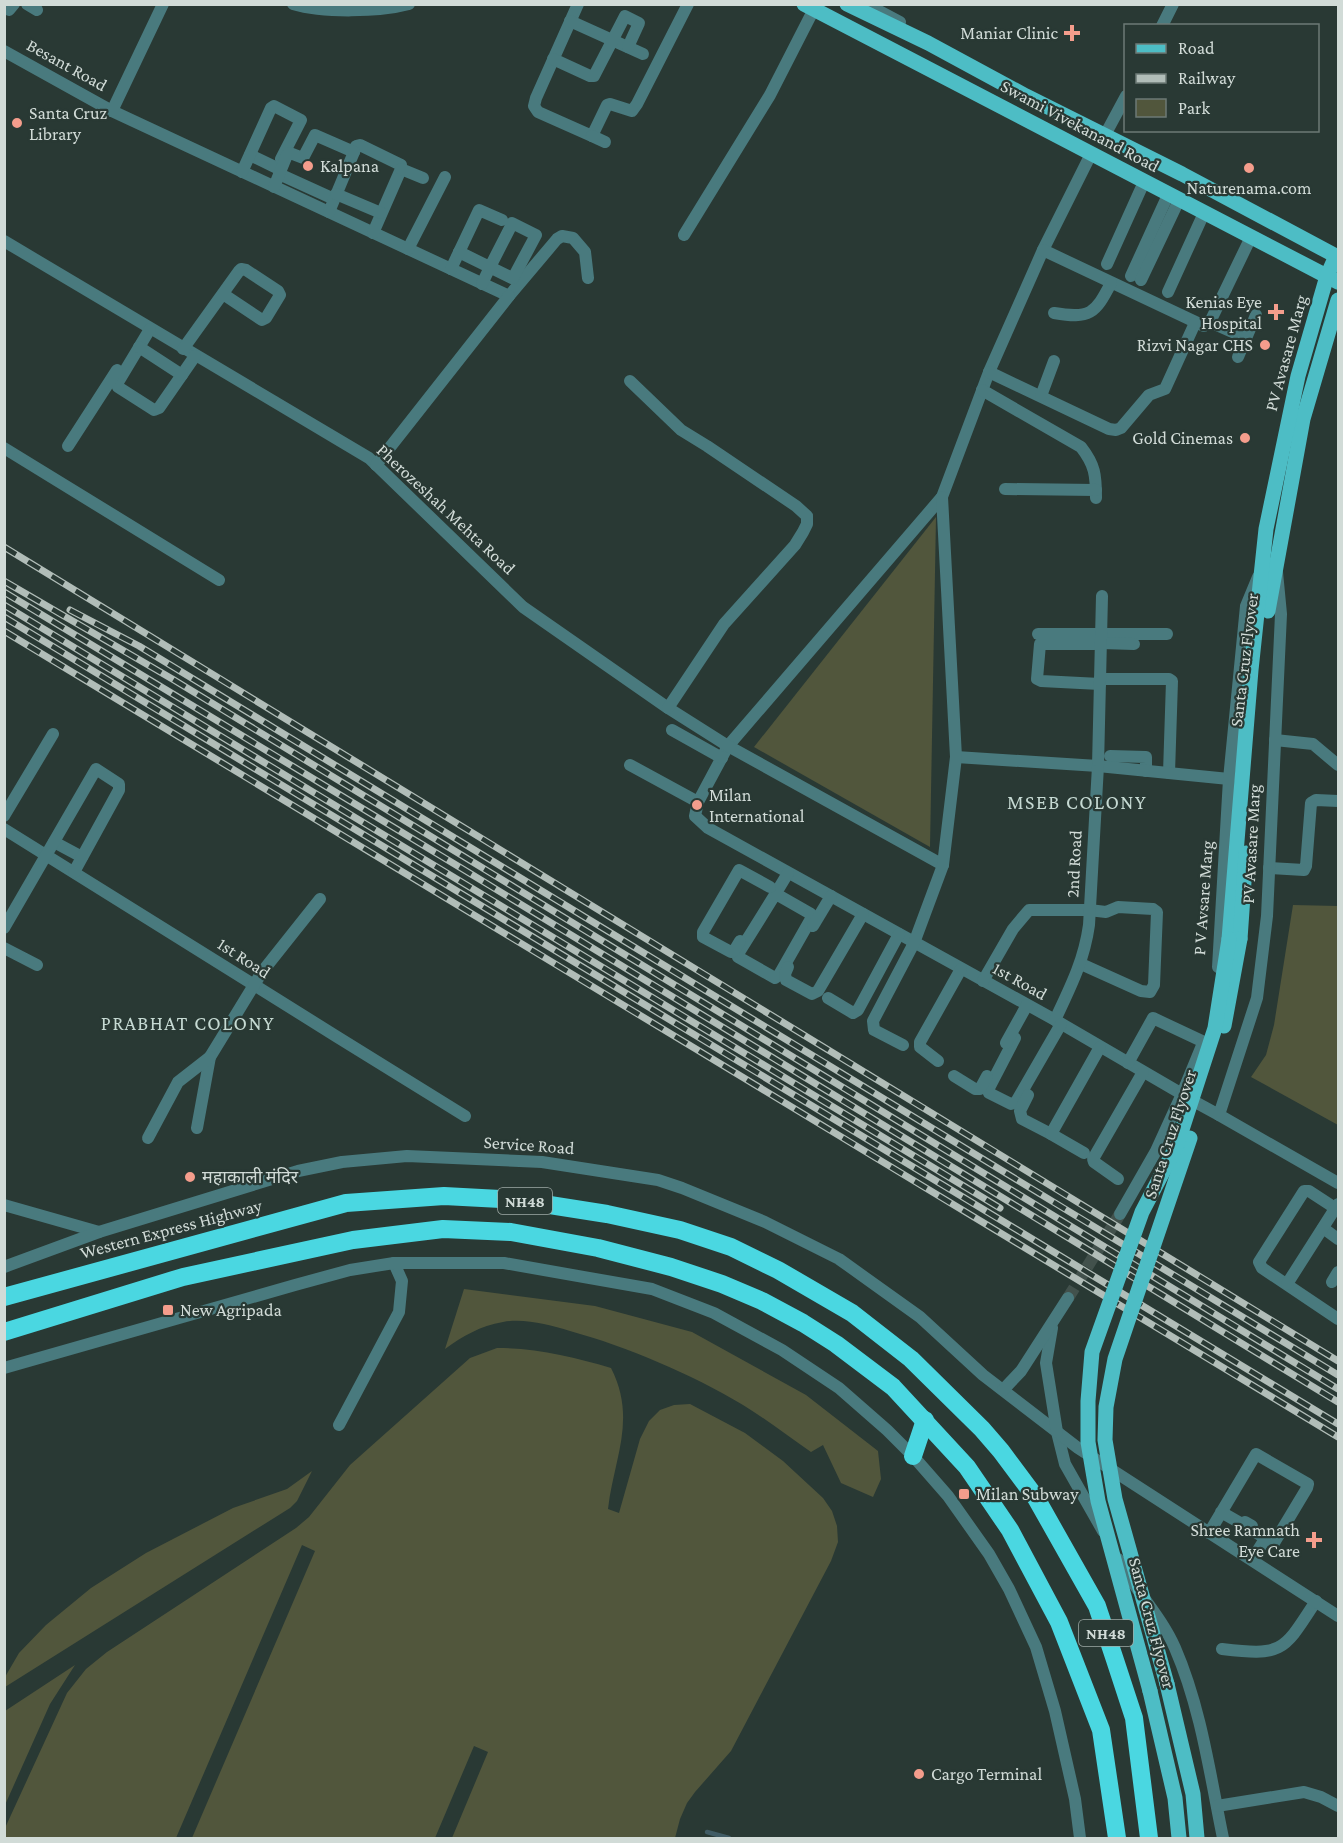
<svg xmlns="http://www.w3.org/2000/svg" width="1343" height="1843" viewBox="0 0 1343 1843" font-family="'Crimson Pro','Noto Sans Devanagari',serif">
<rect width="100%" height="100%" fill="#293934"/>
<g fill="#51563c">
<path d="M936 517 930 847 754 747Z"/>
<path d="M1293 905 1338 906V1125L1251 1077 1266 1055 1274 1025Z"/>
<path d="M464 1289 595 1306 692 1332 806 1395 878 1451 881 1479 873 1497 841 1483 823 1445 811 1452C788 1436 766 1419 743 1405 691 1374 628 1347 570 1331 549 1325 525 1318 503 1322 480 1326 463 1336 445 1349Z"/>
<path d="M497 1348C536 1348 574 1357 611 1368 637 1419 614 1458 608 1509L619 1513 640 1439 649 1421 660 1410 674 1405 690 1404 745 1433 783 1461 823 1498 832 1511 837 1526 838 1542 831 1561 731 1751 695 1792 687 1803 680 1819 675 1838H452L488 1752 474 1746 435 1838H192L315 1551 302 1545 176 1838H5V1828L67 1693 86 1669 107 1652 296 1528 309 1517 350 1465 470 1358Z"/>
<path d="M312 1471 297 1501 290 1508 5 1687V1677L19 1653 46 1625 91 1588 146 1553 233 1508 287 1489Z"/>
<path d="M75 1665 50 1704 5 1805V1711Z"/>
</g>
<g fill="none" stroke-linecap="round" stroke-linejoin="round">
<path stroke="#415c65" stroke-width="4.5" d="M707 1832 729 1838"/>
<path stroke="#42514c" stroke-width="12" stroke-dasharray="12 6" stroke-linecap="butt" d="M1068 1298 1120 1214"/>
<g stroke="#497a7e" stroke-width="12">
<path d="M27 4 37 10"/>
<path d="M293 4C323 13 379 12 409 4"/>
<path d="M578 4 536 98 534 106 538 112 592 136 607 105 610 104 632 111 637 104 688 4"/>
<path d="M866 4 900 22"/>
<path d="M9 10 14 4"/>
<path d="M570 21 643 54"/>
<path d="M1162 26 1173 4"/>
<path d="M4 51 112 111 509 296 557 239 562 236 573 238 585 252 588 278"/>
<path d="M553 59 590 76H594L625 16 639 23 628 47"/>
<path d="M112 111 163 4"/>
<path d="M1105 135 1126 96"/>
<path d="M592 136 605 142"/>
<path d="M354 152 356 146 360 145 401 165V169L373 233"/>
<path d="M1091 154 1043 250 989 372 942 497 728 746 698 802 695 816 708 828 1055 1020 1182 1094"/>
<path d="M250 155 277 168"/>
<path d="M401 169 423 178"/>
<path d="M242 172 271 108 274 106 301 120 281 159"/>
<path d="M279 174 334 199"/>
<path d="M274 187 287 155 290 153 303 158 315 135 354 152 329 212"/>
<path d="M336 194 381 213"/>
<path d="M684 235 770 95 814 9"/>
<path d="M4 241 369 458 523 607 668 708 728 746 943 865"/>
<path d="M408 249 445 177"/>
<path d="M1043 250 1204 326 1210 322 1251 237"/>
<path d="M459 252 512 278H513L536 235 512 223V224L490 267 482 284"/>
<path d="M1107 264 1144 182"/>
<path d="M451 269 479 210 502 220"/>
<path d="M1131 276 1168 195"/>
<path d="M1141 280 1179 200"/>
<path d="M1168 292 1204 213"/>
<path d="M1054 313C1090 319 1095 314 1111 283"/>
<path d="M1210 322 1246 338"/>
<path d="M150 329 117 384 118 387 154 410 159 408 195 356"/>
<path d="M139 347 182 375"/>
<path d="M183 349 239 271 241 269 246 270 278 291 280 295 266 318 262 320 223 294"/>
<path d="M1238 357 1256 315"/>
<path d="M989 372 1109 429 1116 430 1121 428 1149 395 1165 389 1195 323"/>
<path d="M630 381 681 430 707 446 796 506 807 516V524L803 532 795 545 724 624 668 708"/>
<path d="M982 390 1081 447C1095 465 1096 475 1096 498"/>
<path d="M1041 396 1054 361"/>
<path d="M68 446 117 370"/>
<path d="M4 448 219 580"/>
<path d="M376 465 509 296"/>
<path d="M1005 489 1096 490"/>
<path d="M1038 634H1167"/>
<path d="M1101 643 1134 644"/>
<path d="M1100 679H1169L1172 681 1169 773"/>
<path d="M1100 684 1041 681 1037 679 1040 644H1101"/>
<path d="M672 730 722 758"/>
<path d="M1275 740 1313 744 1338 765"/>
<path d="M1110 756 1146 757V771"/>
<path d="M956 757 1098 766 1229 779"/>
<path d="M630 765 698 802"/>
<path d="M4 816 53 734"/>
<path d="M4 829C158 925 311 1021 465 1116"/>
<path d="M54 842 82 857"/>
<path d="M1269 868 1304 870 1306 866 1311 803 1316 800 1338 801"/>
<path d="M776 894 811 914 812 917 779 975 775 978 738 957V954C755 927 772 900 788 873"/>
<path d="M813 926 831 896"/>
<path d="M4 928 96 769 119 784V790L74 872"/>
<path d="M740 941 734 951 731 952 703 937V932L739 870 770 887"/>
<path d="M4 948 37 965"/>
<path d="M788 967 785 974 786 980 812 994 818 991 863 914"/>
<path d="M983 981 1013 929 1029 910H1089L1106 912 1118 907 1153 909 1157 912 1154 985 1150 992 1141 991 1081 964"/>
<path d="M828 998 853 1013 858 1010 899 934"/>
<path d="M1055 1020C1070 988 1084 961 1089 925L1098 766 1102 596"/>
<path d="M1015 1038 988 1090 989 1093 1011 1104 1016 1102 1061 1024"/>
<path d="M1006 1043 1027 1005"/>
<path d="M903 1045 874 1030 873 1021 914 943 943 865 956 757 942 497"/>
<path d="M938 1061 920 1047V1042L961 969"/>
<path d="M1128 1063 1153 1018 1204 1042"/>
<path d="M954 1076 975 1089H980L987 1076"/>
<path d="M1028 1095 1020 1111 1022 1119 1051 1134"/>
<path d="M1219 1115 1338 1183"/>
<path d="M197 1128 210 1057 262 972 320 899"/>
<path d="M148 1138 178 1082 210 1057"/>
<path d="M1084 1153 1051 1134 1100 1047"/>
<path d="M1118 1179 1094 1162 1093 1159 1143 1072"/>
<path d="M1335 1208 1309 1191H1304L1259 1262 1262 1268 1338 1319"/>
<path d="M1323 1228 1338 1239"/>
<path d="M1332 1282 1338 1272"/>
<path d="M1287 1284 1338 1204"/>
<path d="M339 1425 399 1312 402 1281 394 1263"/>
<path d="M1057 1432 1065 1464 1103 1531"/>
<path d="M1209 1533 1256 1454 1308 1484 1307 1488 1274 1543 1250 1529 1252 1526 1245 1522 1242 1524 1221 1512"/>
<path d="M1118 1559C1135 1590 1161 1616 1175 1648 1201 1708 1210 1775 1223 1838"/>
<path d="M1252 1560 1265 1539"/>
<path d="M1222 1649C1283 1656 1283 1652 1316 1601"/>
<path d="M1217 1806 1304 1792 1321 1797 1338 1806"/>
</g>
<g stroke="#497a7e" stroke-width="12">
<path d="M1218 967 1229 779 1246 606 1258 577"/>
<path d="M1186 1097 1219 1115 1257 998 1267 916 1281 614 1277 572"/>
<path d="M4 1205 99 1232"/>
<path d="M1120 1214 1156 1151 1182 1094 1203 1043"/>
<path d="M4 1267 99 1232 298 1171 342 1162 407 1156 542 1162 658 1180 682 1188 765 1222 839 1259 920 1317 983 1375 1078 1448 1338 1616"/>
<path d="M1052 1328 1046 1363 1057 1432"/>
<path d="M4 1368 295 1285 350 1270 394 1263H504L652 1289 714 1313 782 1350 839 1388 887 1430 913 1456 948 1496 989 1554 1009 1589 1036 1647 1055 1711 1075 1799 1080 1838"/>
<path d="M1003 1390 1021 1371 1068 1298"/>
</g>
<g stroke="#4dbdc5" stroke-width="15">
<path d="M804 4 1338 282"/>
<path d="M847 4 928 43 1026 96 1182 174 1338 257"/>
<path d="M1268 611 1303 419 1338 300"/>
<path d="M1229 939 1251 670 1266 529 1298 376 1327 276 1336 256"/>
<path d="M1240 939 1246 853"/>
<path d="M1167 1684 1193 1794 1197 1838"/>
<path d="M1150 1691 1175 1798 1179 1838"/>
</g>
<g stroke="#4ad7e1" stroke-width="18">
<path d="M4 1297 346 1203 444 1196 518 1200 607 1214 680 1230 731 1247 778 1270 852 1313 911 1359 982 1429 1001 1451 1036 1498 1097 1606 1115 1660 1134 1718 1149 1838"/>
<path d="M4 1332 183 1277 353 1240 443 1229 511 1232 598 1248 671 1267 722 1284 762 1301 803 1323 836 1344 893 1387 967 1467 1010 1530 1059 1622 1101 1730 1117 1838"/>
<path d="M913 1456 925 1420"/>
</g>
<defs>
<g id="rail">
<path d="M4 547 1338 1361"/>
<path d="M4 581 174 680 1338 1389"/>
<path d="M4 592 471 874 1338 1402"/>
<path d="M4 605 1000 1208"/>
<path d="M70 610 139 646 1338 1375"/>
<path d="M4 617 1338 1424"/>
<path d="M4 631 1338 1437"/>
</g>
</defs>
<use href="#rail" stroke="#b1bdb8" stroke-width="7"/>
<use href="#rail" stroke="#293934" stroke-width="4.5" stroke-dasharray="14" stroke-linecap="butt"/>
<g stroke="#4dbdc5" stroke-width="15">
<path d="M1224 1026 1240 939"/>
<path d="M1167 1684 1115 1499 1105 1440 1106 1407 1115 1359 1190 1138"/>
<path d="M1150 1691 1098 1501 1088 1442V1401L1092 1352 1142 1212 1177 1145 1215 1028 1229 939"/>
</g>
</g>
<g fill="#f49d8c" stroke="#293934" stroke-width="2">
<path d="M1069 24h6v6h6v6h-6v6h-6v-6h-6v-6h6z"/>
<circle cx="17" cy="123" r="6"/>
<circle cx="308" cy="166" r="6"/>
<circle cx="1249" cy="168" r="6"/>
<path d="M1273 303h6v6h6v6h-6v6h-6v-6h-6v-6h6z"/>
<circle cx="1265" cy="345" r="6"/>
<circle cx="1245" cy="438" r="6"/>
<circle cx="697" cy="805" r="6"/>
<circle cx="190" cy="1177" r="6"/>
<rect x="162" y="1304" width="12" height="12" rx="3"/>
<rect x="958" y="1488" width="12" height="12" rx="3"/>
<path d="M1311 1531h6v6h6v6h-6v6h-6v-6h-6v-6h6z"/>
<circle cx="919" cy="1774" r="6"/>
</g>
<g text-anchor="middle" stroke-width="4.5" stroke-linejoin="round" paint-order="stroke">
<g fill="#293934" stroke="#9faaa6" stroke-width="1.5">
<rect x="498" y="1188" width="54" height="26" rx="4.5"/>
<rect x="1079" y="1620" width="54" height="26" rx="4.5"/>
</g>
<g font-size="16" font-weight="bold" fill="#d1dbd7">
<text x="525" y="1207">NH48</text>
<text x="1106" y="1639">NH48</text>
</g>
<g font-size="18" fill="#d1dbd7" stroke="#293934" text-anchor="start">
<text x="1058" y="39" text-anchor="end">Maniar Clinic</text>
<text x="29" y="119">Santa Cruz<tspan x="29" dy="21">Library</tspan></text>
<text x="320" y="172">Kalpana</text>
<text x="1249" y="194" text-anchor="middle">Naturenama.com</text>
<text x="1262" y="308" text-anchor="end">Kenias Eye<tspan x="1262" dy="21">Hospital</tspan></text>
<text x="1253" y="351" text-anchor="end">Rizvi Nagar CHS</text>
<text x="1233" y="444" text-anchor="end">Gold Cinemas</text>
<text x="709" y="801">Milan<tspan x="709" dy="21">International</tspan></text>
<text x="202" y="1183">महाकाली मंदिर</text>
<text x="180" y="1316">New Agripada</text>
<text x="976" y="1500">Milan Subway</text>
<text x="1300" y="1536" text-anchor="end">Shree Ramnath<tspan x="1300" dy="21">Eye Care</tspan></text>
<text x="931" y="1780">Cargo Terminal</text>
</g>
<g font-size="18" fill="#d1dbd7" stroke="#293934">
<text transform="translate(67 65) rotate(29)" y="6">Besant Road</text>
<text transform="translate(1080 126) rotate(28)" y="6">Swami Vivekanand Road</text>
<text transform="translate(1286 353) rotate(-75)" y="6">PV Avasare Marg</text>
<text transform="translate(446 509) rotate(43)" y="6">Pherozeshah Mehta Road</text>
<text transform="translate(1244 660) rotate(-83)" y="6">Santa Cruz Flyover</text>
<text transform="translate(1251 844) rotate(-87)" y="6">PV Avasare Marg</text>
<text transform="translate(1074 864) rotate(-87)" y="6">2nd Road</text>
<text transform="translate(1203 898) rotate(-86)" y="6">P V Avsare Marg</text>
<text transform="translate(244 958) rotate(33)" y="6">1st Road</text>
<text transform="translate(1020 981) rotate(29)" y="6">1st Road</text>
<text transform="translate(1170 1134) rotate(-72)" y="6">Santa Cruz Flyover</text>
<text transform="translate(529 1145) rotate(4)" y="6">Service Road</text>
<text transform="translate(171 1229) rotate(-15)" y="6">Western Express Highway</text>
<text transform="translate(1152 1623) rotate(75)" y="6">Santa Cruz Flyover</text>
</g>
<g font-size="20" letter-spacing="1.5" fill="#c6dad3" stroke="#293934">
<text x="1077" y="809">MSEB COLONY</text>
<text x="188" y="1030">PRABHAT COLONY</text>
</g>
</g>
<rect width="1343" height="1843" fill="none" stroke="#d1dbd7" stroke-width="12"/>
<rect x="1124" y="24" width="195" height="108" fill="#293934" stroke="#6c7a75" stroke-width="1.5"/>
<rect x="1136" y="44" width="30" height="9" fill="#4dbdc5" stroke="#6c7a75" stroke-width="1.5"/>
<text x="1178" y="54" font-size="18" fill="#d1dbd7">Road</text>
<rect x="1136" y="74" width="30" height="9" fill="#b1bdb8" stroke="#6c7a75" stroke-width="1.5"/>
<text x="1178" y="84" font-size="18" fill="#d1dbd7">Railway</text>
<rect x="1136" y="99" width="30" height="18" fill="#51563c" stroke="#6c7a75" stroke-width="1.5"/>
<text x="1178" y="114" font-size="18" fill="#d1dbd7">Park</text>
</svg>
